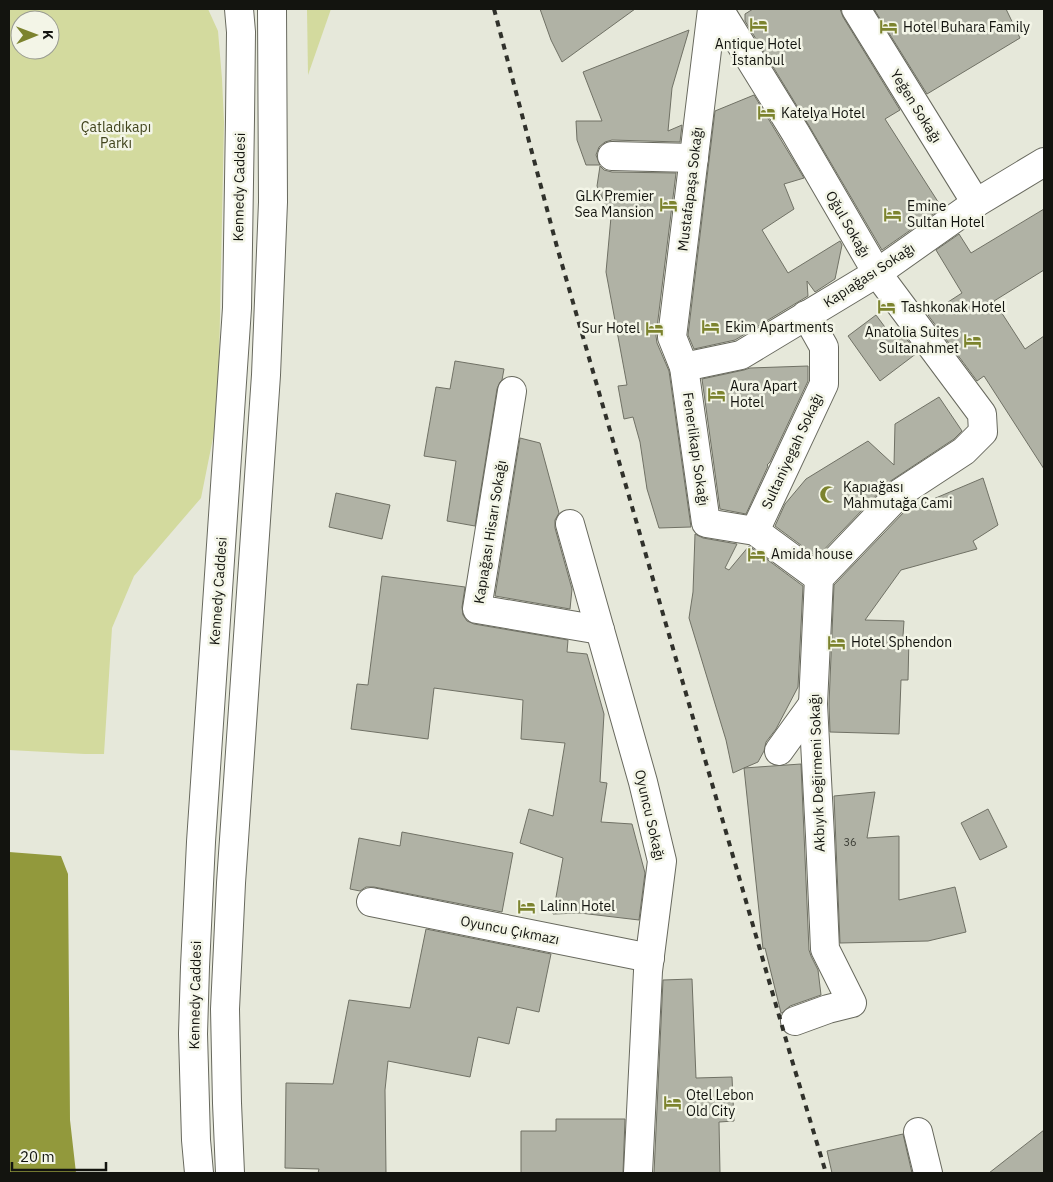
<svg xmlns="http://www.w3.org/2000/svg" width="1053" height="1182" viewBox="0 0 1053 1182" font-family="'IBM Plex Sans',sans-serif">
<rect width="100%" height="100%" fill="#e6e8da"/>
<g fill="#d3da9e" fill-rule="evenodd">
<path d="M9 9H208L218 31 222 79 224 122 218 413 201 498 134 576 112 628 104 754H85L9 750ZM20 20H50V50H20Z"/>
<path d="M307 9H331L308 75Z"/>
</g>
<path fill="#92993c" d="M9 852 61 856 68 874 70 1120 76 1173H9Z"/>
<g fill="#b0b2a5" stroke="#707165">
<path d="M540 9H635L562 62 551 40Z"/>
<path d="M753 9H840L843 17 900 110 885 119 942 208 882 250 808 124 745 21V14Z"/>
<path d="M874 9H1006L1020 38 927 94Z"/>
<path d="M689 30 672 88 668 131 682 125 680 142 612 140 605 142 599 147 596 155 600 165H586L577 140 576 121H602L583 72Z"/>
<path d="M754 95 804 178 784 184 794 209 762 230 788 273 840 241 842 245 835 279 815 292 807 281 808 296 735 340 694 349 688 335 715 111Z"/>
<path d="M600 166 604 170 612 172 676 173 656 336 657 343 669 371 691 527 659 528 647 489 640 442 633 417 624 419 618 386 627 385 606 272 611 217 597 186Z"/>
<path d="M1044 209V270L994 301 1025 349 1044 336V469L984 376 977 381 928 315 962 293 936 250 959 234 971 253Z"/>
<path d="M876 315 893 338 902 333 917 353 880 381 848 336Z"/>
<path d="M455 361 504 369 502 380 500 382 497 389 475 526 447 521 456 461 424 456 436 387 450 389Z"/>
<path d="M808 366V381L770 462 767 465 768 466 746 514 720 509 702 379 744 370 750 368Z"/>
<path d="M939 397 962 431 954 439 889 482 817 557 775 526 785 504 806 479 868 441 894 465 895 424Z"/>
<path d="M520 438 540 443 559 513 555 520V528L572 589 570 609 495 596Z"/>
<path d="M983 478 998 525 973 541 977 549 901 570 865 620 904 621 903 636H909L908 680H901L899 734 830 732 829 704 834 585 905 511Z"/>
<path d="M336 493 390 505 382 539 329 527Z"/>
<path d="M695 534 703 538 737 544 725 568 729 570 749 546 803 586 798 687 776 729 766 742 764 751 758 762 744 768 801 764 809 950 811 956 818 970 821 995 790 1006 782 1013H781L765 948 763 949 744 768 733 773 726 740 689 618 693 592Z"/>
<path d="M382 576 465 587 462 607 463 615 467 621 474 624 568 640 567 652 587 654 604 714 600 782 607 783 601 822 632 824 645 873 639 920 580 913 553 914 563 858 520 843 529 809 553 816 565 743 521 739 523 700 434 688 428 739 351 729 357 684 368 685Z"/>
<path d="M875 792 867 838 899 836V900L955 887 966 932 928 941 840 943 834 796Z"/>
<path d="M988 809 1007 847 980 860 961 823Z"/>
<path d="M402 832 513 853 502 912 374 887H366L360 891 350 889 359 838 400 846Z"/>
<path d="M426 929 551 954 539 1012 517 1007 509 1044 478 1037 470 1077 388 1061 385 1090 386 1173H318L319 1169 285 1168 286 1083 333 1084 349 1000 410 1008Z"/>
<path d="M692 979 696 1078 732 1077 734 1121 719 1122 720 1173H654L663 980Z"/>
<path d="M556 1119H625L623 1173H521V1131H556Z"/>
<path d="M1044 1130V1173H989Z"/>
<path d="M903 1134 912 1173H832L827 1151Z"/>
</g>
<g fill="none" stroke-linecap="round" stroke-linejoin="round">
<defs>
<g id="minor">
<path d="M712 9 672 337 684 367 706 523 755 531 819 578"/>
<path d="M719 9 795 132 877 273 982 414 983 432 964 451 900 493 819 578 813 704 820 836 825 949 852 1003 828 1009 795 1021"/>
<path d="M856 9 976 203"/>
<path d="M612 156 694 158"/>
<path d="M684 367 741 355 877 273 976 203 1044 162"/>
<path d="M512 391 477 609 600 630"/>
<path d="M570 524 643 782 662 861 648 971 638 1173"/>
<path d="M755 531 824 384V347L806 315"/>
<path d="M779 751 813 704"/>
<path d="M371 902 650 958"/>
<path d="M918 1132 928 1173"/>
</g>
<g id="major">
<path d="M199 1173 196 1140 193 1034 195 967 201 842 237 308 240 119 241 32 239 9"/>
<path d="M230 1173 227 1103 225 1009 231 883 266 375 273 202 272 9"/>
</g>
</defs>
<use href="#minor" stroke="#68695e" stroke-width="30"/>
<use href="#major" stroke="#68695e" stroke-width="30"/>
<use href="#minor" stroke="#fff" stroke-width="28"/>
<use href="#major" stroke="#fff" stroke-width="28"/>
<path stroke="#30312b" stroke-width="4" stroke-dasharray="6 6" stroke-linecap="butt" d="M494 9 557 247 791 1057 826 1173"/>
</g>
<defs>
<symbol id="hotel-bare" viewBox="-9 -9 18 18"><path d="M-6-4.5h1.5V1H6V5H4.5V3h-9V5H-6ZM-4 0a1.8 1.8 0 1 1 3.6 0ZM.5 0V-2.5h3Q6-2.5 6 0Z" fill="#7c832e" stroke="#f3f5e7" stroke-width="2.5" paint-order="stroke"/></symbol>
<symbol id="mosque-bare" viewBox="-9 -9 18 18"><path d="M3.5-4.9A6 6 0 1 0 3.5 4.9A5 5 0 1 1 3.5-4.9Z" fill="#7c832e" stroke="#f3f5e7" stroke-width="2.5" paint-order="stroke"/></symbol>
</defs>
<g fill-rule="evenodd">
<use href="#hotel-bare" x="746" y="12" width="25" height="25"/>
<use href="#hotel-bare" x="876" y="14" width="25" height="25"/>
<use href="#hotel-bare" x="754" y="100" width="25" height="25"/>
<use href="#hotel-bare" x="656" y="192" width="25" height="25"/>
<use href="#hotel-bare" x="880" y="202" width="25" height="25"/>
<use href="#hotel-bare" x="874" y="294" width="25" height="25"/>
<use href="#hotel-bare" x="698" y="314" width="25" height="25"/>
<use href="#hotel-bare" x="642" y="316" width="25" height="25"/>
<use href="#hotel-bare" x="960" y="328" width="25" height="25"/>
<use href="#hotel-bare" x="704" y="382" width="25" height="25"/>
<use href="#mosque-bare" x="816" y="482" width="25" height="25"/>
<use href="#hotel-bare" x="744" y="542" width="25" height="25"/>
<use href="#hotel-bare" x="824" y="630" width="25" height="25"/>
<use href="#hotel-bare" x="514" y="894" width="25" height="25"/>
<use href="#hotel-bare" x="660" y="1090" width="25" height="25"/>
</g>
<g text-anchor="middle" stroke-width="5" stroke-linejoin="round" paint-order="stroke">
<g font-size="11" fill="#3a3c34">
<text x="850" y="846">36</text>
</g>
<g font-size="14" fill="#13140f" stroke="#f3f5e7" text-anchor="start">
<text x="903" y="32">Hotel Buhara Family</text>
<text x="758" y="49" text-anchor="middle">Antique Hotel<tspan x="758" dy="16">İstanbul</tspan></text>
<text x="781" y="118">Katelya Hotel</text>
<text x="654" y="201" text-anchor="end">GLK Premier<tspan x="654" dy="16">Sea Mansion</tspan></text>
<text x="907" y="211">Emine<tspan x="907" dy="16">Sultan Hotel</tspan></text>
<text x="901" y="312">Tashkonak Hotel</text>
<text x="725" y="332">Ekim Apartments</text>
<text x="640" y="333" text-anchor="end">Sur Hotel</text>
<text x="959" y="337" text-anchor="end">Anatolia Suites<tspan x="959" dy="16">Sultanahmet</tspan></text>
<text x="730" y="391">Aura Apart<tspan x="730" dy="16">Hotel</tspan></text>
<text x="843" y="492">Kapıağası<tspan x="843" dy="16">Mahmutağa Cami</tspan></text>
<text x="771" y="559">Amida house</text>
<text x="851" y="647">Hotel Sphendon</text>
<text x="540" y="911">Lalinn Hotel</text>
<text x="686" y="1100">Otel Lebon<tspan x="686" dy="16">Old City</tspan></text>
</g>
<g font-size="14" fill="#13140f" stroke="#f3f5e7">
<text transform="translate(916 106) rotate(58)" y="5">Yeğen Sokağı</text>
<text transform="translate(239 187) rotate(-89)" y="5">Kennedy Caddesi</text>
<text transform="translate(690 189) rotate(-83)" y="5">Mustafapaşa Sokağı</text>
<text transform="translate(848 224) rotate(60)" y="5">Oğul Sokağı</text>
<text transform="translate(869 275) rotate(-33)" y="5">Kapıağası Sokağı</text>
<text transform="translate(696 449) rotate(82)" y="5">Fenerlikapı Sokağı</text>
<text transform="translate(792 451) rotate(-65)" y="5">Sultaniyegah Sokağı</text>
<text transform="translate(490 532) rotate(-81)" y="5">Kapıağası Hisarı Sokağı</text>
<text transform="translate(218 591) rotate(-86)" y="5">Kennedy Caddesi</text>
<text transform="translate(817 773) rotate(-92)" y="5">Akbıyık Değirmeni Sokağı</text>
<text transform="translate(650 815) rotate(77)" y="5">Oyuncu Sokağı</text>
<text transform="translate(510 930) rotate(11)" y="5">Oyuncu Çıkmazı</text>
<text transform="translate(195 995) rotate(-89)" y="5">Kennedy Caddesi</text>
</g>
<g font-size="14" fill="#41441d" stroke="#f3f5e7">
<text x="116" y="132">Çatladıkapı<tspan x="116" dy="16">Parkı</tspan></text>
</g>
</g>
<rect width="1053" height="1182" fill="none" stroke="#13140f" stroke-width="20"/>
<g transform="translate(35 35) rotate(89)"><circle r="24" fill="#f3f5e7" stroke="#999b91"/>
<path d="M0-4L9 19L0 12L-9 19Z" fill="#7c832e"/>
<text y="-8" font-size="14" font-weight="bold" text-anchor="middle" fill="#13140f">K</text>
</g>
<path d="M12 1162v8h94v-8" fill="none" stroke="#13140f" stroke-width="2.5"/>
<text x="20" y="1162" font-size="15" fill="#13140f" stroke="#f3f5e7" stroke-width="4" paint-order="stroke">20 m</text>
</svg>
